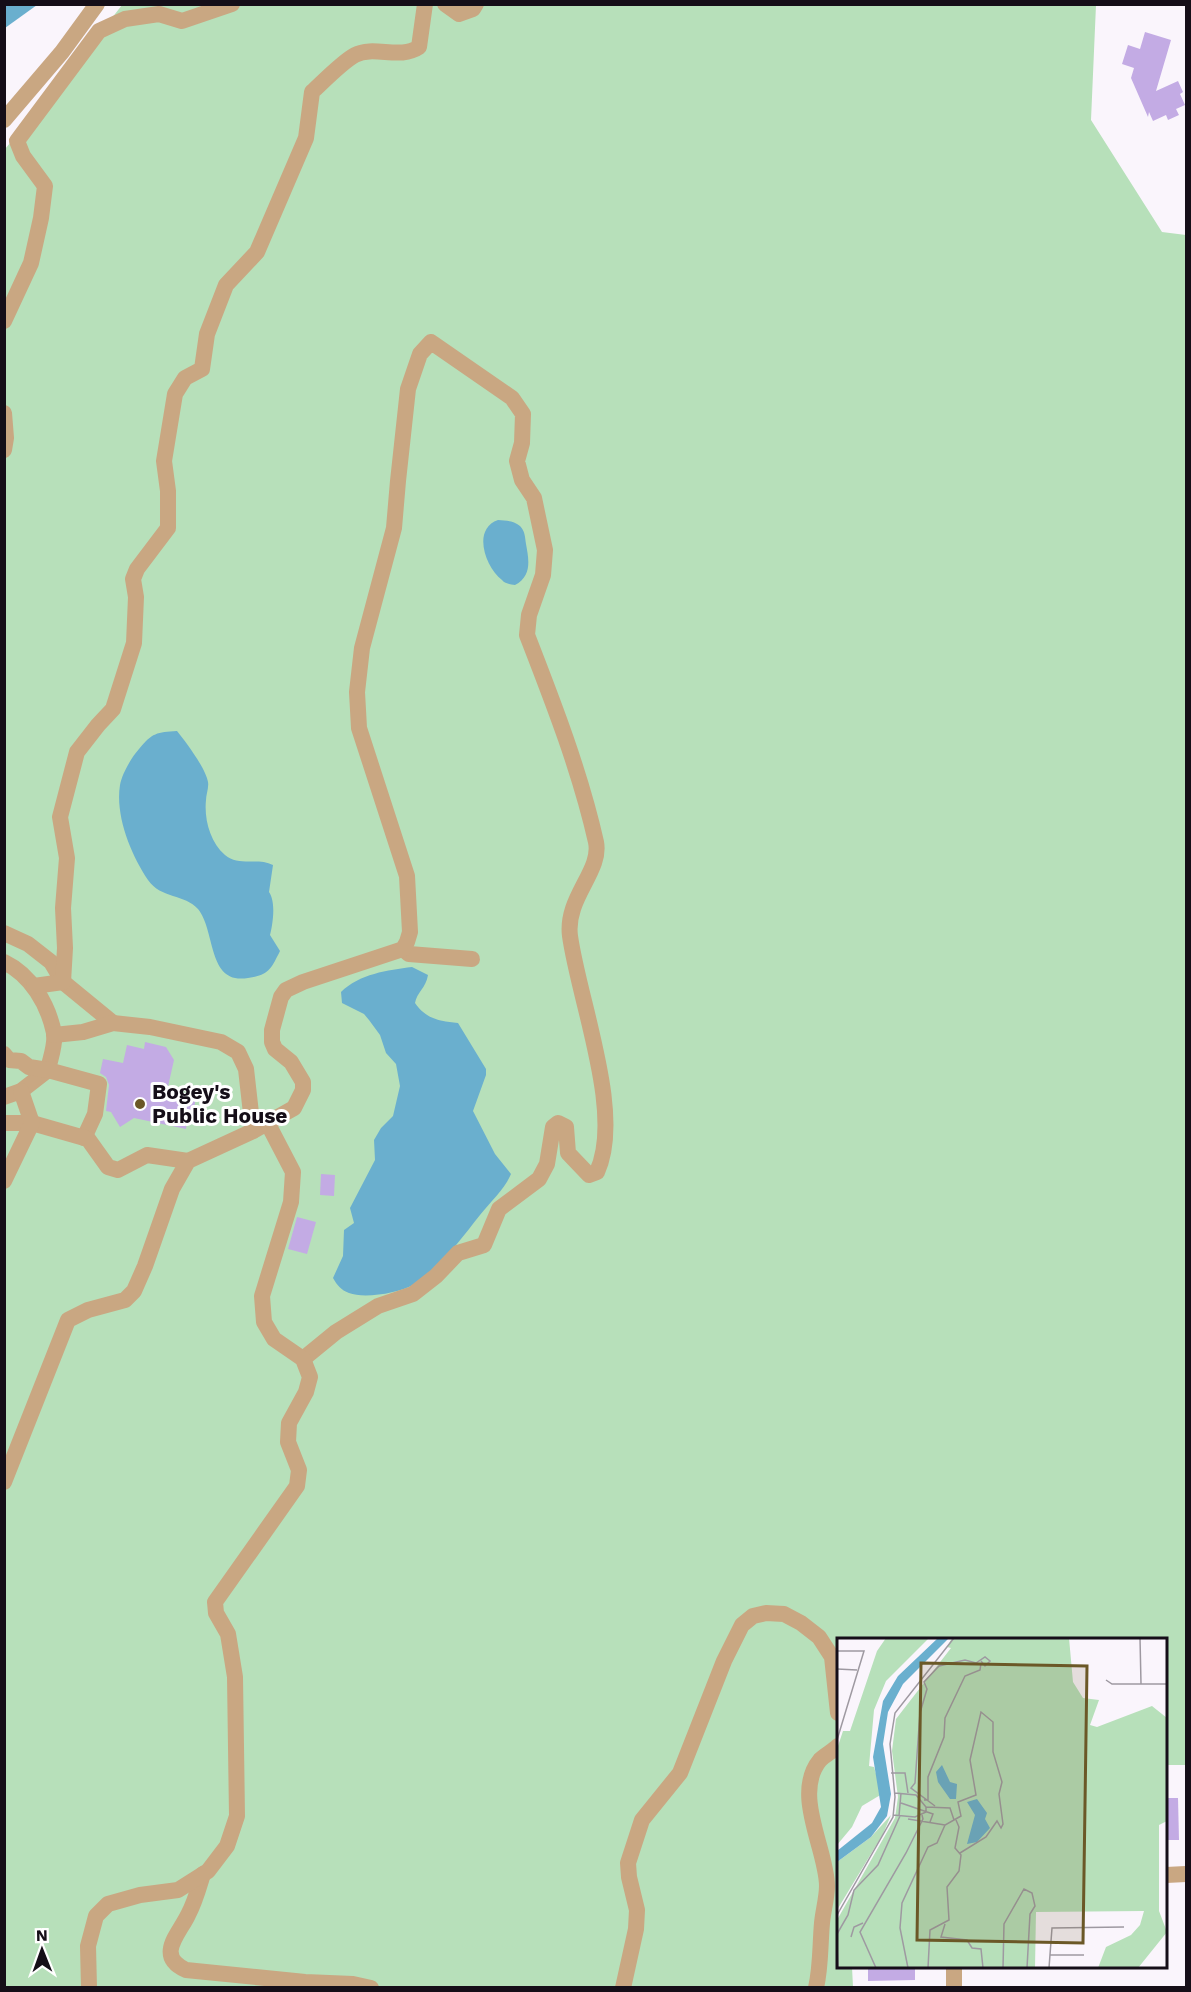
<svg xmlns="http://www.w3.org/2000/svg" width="1191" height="1992" viewBox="0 0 1191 1992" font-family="'Work Sans',sans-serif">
<rect width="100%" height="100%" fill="#faf5fc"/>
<path fill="#b7e0ba" d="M122 5H1096L1091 120 1162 232 1186 235V1765H1166V1640H838V1966L852 1967 853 1987 5 1988V149L77 63Z"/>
<g fill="#6aafce">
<path d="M5 4H37V5L5 28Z"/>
<path d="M498 520C506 521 513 520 520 526 525 531 525 537 526 544 529 560 532 576 515 585 510 584 505 584 502 580 485 567 472 529 498 520Z"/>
<path d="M177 731C186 742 206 769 208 782 209 788 206 795 206 800 204 819 210 842 225 855 239 867 258 857 273 865L269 892C276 902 273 923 270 935L280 951C271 969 269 975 248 978 207 985 216 931 198 909 185 894 161 899 148 880 131 855 115 816 120 785 122 774 131 758 139 749 152 733 157 732 177 731Z"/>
<path d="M412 967 428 975C426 988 417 992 415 1003 426 1019 439 1021 458 1023L486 1069V1075L473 1111 495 1154 511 1174C504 1190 491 1201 480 1215 461 1239 440 1268 413 1285 399 1293 364 1299 349 1293 341 1290 337 1285 333 1278L343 1256 344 1230 354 1223 350 1208 375 1160 374 1140 381 1128 393 1116 400 1086 396 1064 386 1053 380 1035 369 1020 364 1014 342 1003 341 992C359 974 388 970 412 967Z"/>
</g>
<g fill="#c3abe4">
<path d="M1145 32 1171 40 1156 91 1178 81 1183 92 1180 94 1185 105 1176 109 1179 115 1168 120 1166 115 1153 121 1149 112 1148 117 1131 78 1134 68 1122 64 1128 45 1140 49Z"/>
<path d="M145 1042 166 1047 174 1060 167 1091 196 1098 192 1117 188 1116 186 1129 134 1118 120 1127 111 1112 106 1111 109 1085 106 1077 100 1073 103 1059 123 1063 127 1045 144 1049Z"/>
<path d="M321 1174 335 1175 334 1196 320 1195Z"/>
<path d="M297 1217 316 1222 307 1254 288 1249Z"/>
<path d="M1166 1798H1178L1179 1840H1166Z"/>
<path d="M868 1966H915V1980L868 1981Z"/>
</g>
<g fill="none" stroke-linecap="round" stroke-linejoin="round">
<g stroke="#c9a782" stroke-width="16">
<path d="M445 4 459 14 473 9 476 4"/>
<path d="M4 120 62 52 97 4"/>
<path d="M4 321 31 263 41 218 45 186 23 156 17 141 99 31 125 19 159 14 182 21 232 4"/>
<path d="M4 413 6 438 4 450"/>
<path d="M4 933 28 944 51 962 63 982 113 1023"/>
<path d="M403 949 409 954 472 959"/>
<path d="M4 962C31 975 48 1004 54 1033 56 1044 50 1059 48 1070L21 1091 4 1097"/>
<path d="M34 986 63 982 65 948 63 908 67 858 60 817 77 752 98 725 113 709 134 643 136 597 133 579 137 569 168 528V491L164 461 175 394 185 378 202 369 207 334 226 285 257 252 306 138 312 92C323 82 342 62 355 55 374 45 400 60 419 47L425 4"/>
<path d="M54 1035 83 1032 113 1023 150 1027 221 1042 238 1052 246 1069 253 1131"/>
<path d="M4 1054 9 1060 21 1061 29 1067 48 1070 99 1084 95 1114 84 1138"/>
<path d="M4 1123H32L88 1139 108 1167 118 1170 147 1155 188 1161"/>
<path d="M4 1181 32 1123 21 1091"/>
<path d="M4 1482 68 1320 88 1310 125 1300 134 1291 145 1266 172 1189 188 1161 253 1131 294 1108 303 1090V1082L291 1062 275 1049 272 1042V1030L281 997 286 990 303 982 403 949 407 942 410 932 407 876 359 728 357 692 362 648 394 528 398 481 408 389 420 354 431 342 512 398 523 414 522 443 517 461 522 480 534 498 545 550 543 575 529 615 527 635C553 702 580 771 596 842 602 871 565 898 570 936 579 1001 624 1114 597 1172L589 1175 568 1153 566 1127 558 1123 553 1127 547 1164 539 1179 499 1209 484 1245 458 1253 436 1276 413 1294 378 1306 336 1332 303 1359"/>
<path d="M203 1874C199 1887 195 1902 188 1915 179 1934 155 1956 186 1970L305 1982 353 1984 371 1988"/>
<path d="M1166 1875 1186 1874"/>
<path d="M89 1988 88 1946 96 1916 108 1904 140 1895 178 1890 208 1871 227 1846 237 1816 235 1677 228 1634 216 1613 215 1602 297 1486 299 1470 288 1442 289 1423 306 1392 310 1377 303 1359 274 1339 264 1322 262 1296 291 1202 293 1172 268 1124"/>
<path d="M623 1988 636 1929 637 1910 629 1877 628 1863 642 1820 680 1773 724 1661 742 1625 753 1616 766 1613 784 1614 801 1623 819 1637 832 1657 838 1713"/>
<path d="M816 1988C821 1966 820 1945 822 1923 823 1911 827 1898 827 1886 827 1850 792 1794 820 1760 825 1755 833 1751 838 1746"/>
<path d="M954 1988V1966"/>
</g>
</g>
<circle fill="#6b5827" stroke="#fff" stroke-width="2" cx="140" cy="1104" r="6"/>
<g text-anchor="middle" stroke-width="6" stroke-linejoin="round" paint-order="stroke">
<g font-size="21" font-weight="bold" fill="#150e18" stroke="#fff" text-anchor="start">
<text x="152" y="1099">Bogey's<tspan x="152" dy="24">Public House</tspan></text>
</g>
</g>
<g transform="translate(837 1638)">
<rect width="330" height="330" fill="#faf5fc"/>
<path d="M49 0H92L49 43 37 72 32 128 37 129 45 156 25 168 15 189 0 207V111L6 93H13L40 13ZM115 0H232L236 44 246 60 262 62 253 87 260 89 315 68 330 80V183L322 187V273L330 294 301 330H261L269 309 294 297 303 287 307 273 199 274 198 330H0V282L58 180 61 159 55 113 59 81 114 10 110 9ZM54 177 46 196 0 272V224L34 199Z" fill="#b7e0ba"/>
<path d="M101 0H112L66 46 51 74 46 106 54 156 50 178 34 199 0 224V213L35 185 44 169 36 119 46 63 61 38ZM105 127 113 144 120 146 119 161H113L101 144 99 134ZM140 161 150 175 148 181 153 190 140 204 130 206 138 177 130 164Z" fill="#6aafce"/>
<path fill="none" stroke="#9e99a1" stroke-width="1.5" d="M303 0 304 46M0 13H27L0 102M0 31 20 32M269 42 275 46H330M54 135H68L71 155M87 162H91V139L107 99 108 80 128 38 143 32 144 25M64 165 96 176 93 184M98 168 74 150 78 145 83 75 90 51 87 44 102 28 128 22 139 25 148 19 153 23 148 28 144 23M89 169 113 170 117 182M56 177 78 179 89 174V169L79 157 58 155M62 178 64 155M71 181 108 187M0 277 56 179 58 159 53 106 58 75 117 0M108 286 104 299 130 302 135 310 144 311 146 330M0 296 11 277 17 252 41 227 63 178M14 299 17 289 26 285M0 308 1 330M213 317H247M39 330 23 294 69 215 86 181 85 177M71 330 63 290 65 265 91 209 100 205 108 187 124 178 121 164 139 157 133 122 144 74 156 84V114L165 144 162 156 166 186 164 190 160 183 149 199 123 215M91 330 93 292 112 282 110 249 122 233 124 217 118 210 122 189 119 182M166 330 167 286 187 251 195 255 198 268 193 276 190 330M212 330 215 290 287 289"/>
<path fill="#6b5827" fill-opacity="0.15" stroke="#6b5827" stroke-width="3" d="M84 25 250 28 246 305 80 302Z"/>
<rect width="330" height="330" fill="none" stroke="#150e18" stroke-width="3"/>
</g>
<rect width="1191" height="1992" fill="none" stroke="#150e18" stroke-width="12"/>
<g transform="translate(42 1950) rotate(359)" stroke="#ffffff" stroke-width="4.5" paint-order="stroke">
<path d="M0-4.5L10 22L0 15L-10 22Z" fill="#150e18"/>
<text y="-9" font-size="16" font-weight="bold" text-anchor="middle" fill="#150e18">N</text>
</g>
</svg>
